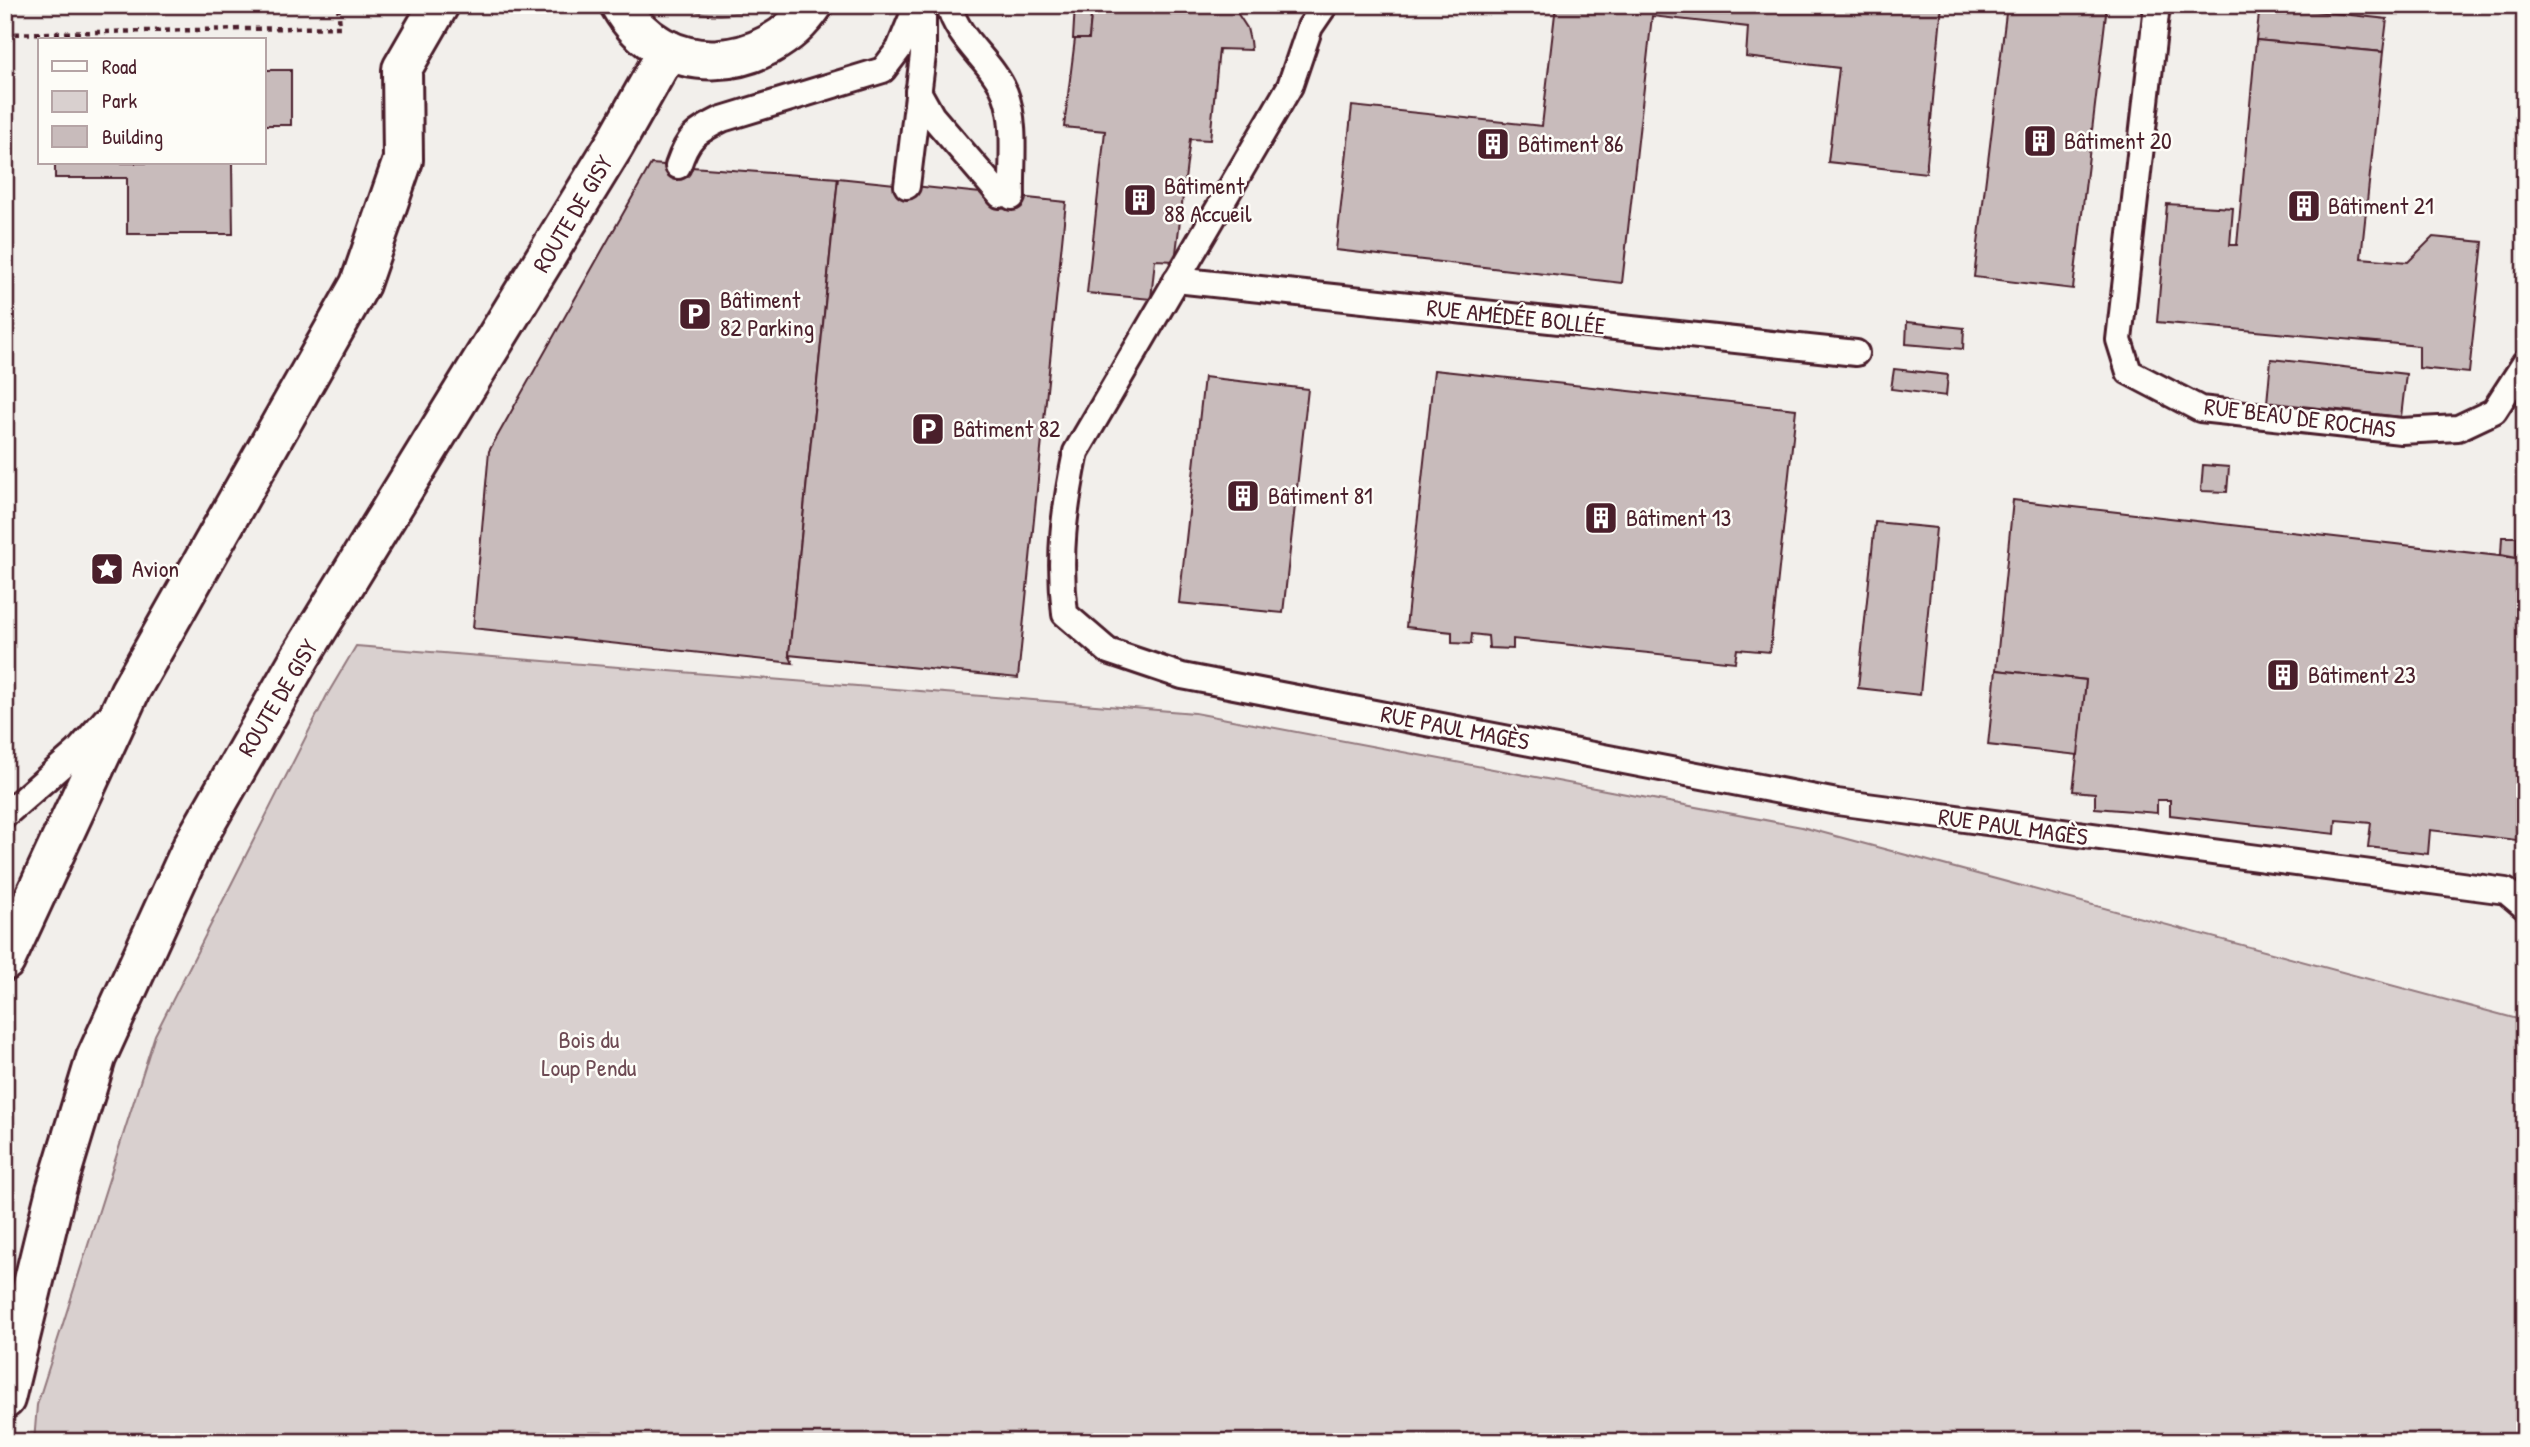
<svg xmlns="http://www.w3.org/2000/svg" width="2530" height="1447" viewBox="0 0 2530 1447" font-family="'Patrick Hand',sans-serif">
<rect width="100%" height="100%" fill="#f2efeb"/>
<filter id="ink" filterUnits="userSpaceOnUse"><feTurbulence type="fractalNoise" baseFrequency=".0143" numOctaves="2"/><feDisplacementMap in="SourceGraphic" scale="14" xChannelSelector="R" yChannelSelector="G"/><feConvolveMatrix kernelMatrix="1 2 1 2 8 2 1 2 1" color-interpolation-filters="sRGB"/></filter>
<g filter="url(#ink)">
<g fill="#d9d0cf" stroke="#92787d" stroke-width="2">
<path d="M679 5H753C729 21 703 16 679 5Z"/>
<path d="M356 646 1195 713 1802 827 2525 1021V1442H34L37 1405 155 1035 327 695Z"/>
</g>
<g fill="#c8bbbb" stroke="#4a1f2b" stroke-width="2">
<path d="M1075 5H1092L1089 39H1073Z"/>
<path d="M1092 5H1232L1247 28 1250 41 1251 50 1219 49 1210 140 1190 139 1175 261 1155 260 1151 299 1087 293 1105 131 1064 127 1075 39H1089Z"/>
<path d="M1556 5H1942L1926 173 1828 162 1839 68 1746 57 1748 27 1652 16 1622 283 1336 250 1352 106 1542 126Z"/>
<path d="M2007 5H2107L2073 289 1974 277Z"/>
<path d="M2260 5 2387 19 2383 52 2256 40Z"/>
<path d="M2256 40 2383 52 2361 258 2408 262 2433 237 2483 242 2469 373 2419 368V346L2157 322 2167 204 2233 208 2230 245H2237Z"/>
<rect x="264" y="70" width="27" height="55"/>
<path d="M55 163H232L233 234H127V178H55Z"/>
<path d="M651 164 838 178 789 655 793 663 473 628 489 451Z"/>
<path d="M838 178 1066 202 1018 678 789 655Z"/>
<path d="M1907 322 1964 328 1963 349 1906 344Z"/>
<path d="M2271 359 2406 374 2401 417 2267 403Z"/>
<path d="M1894 369 1948 375 1946 396 1891 389Z"/>
<path d="M1434 370 1796 409 1770 652 1737 649 1735 662 1513 639V649L1489 648 1488 636 1472 634 1471 644 1452 643V632L1406 627Z"/>
<path d="M1204 377 1308 389 1283 613 1179 603Z"/>
<path d="M2203 465 2229 467 2227 492 2201 491Z"/>
<path d="M2013 500 2525 559V841L2430 830 2428 854 2368 847 2371 823 2336 820 2335 834 2170 815V800H2157V813L2095 808V793L2073 791 2086 680 1996 670Z"/>
<path d="M1875 522 1936 528 1920 695 1858 688Z"/>
<path d="M2502 537H2517V558L2501 555Z"/>
<path d="M1996 670 2086 680 2078 755 1988 745Z"/>
</g>
<g fill="none" stroke-linecap="round" stroke-linejoin="round">
<defs>
<g id="lane">
<path d="M949 5C957 40 992 61 1005 93 1017 123 1011 165 1012 197"/>
<path d="M1325 5 1310 27 1290 86 1076 452C1064 512 1058 554 1065 614L1108 651 1182 676 1837 802 2506 891 2525 907"/>
<path d="M2157 5 2119 340 2129 372 2200 409 2401 431 2458 428 2494 411 2525 363"/>
<path d="M918 91 932 116 1000 195"/>
<path d="M678 166C688 137 694 133 722 119L883 70 899 49 917 5"/>
<path d="M907 186 923 55V5"/>
<path d="M1176 280 1856 353"/>
<path d="M5 815 78 751 106 719"/>
</g>
<path id="street" d="M5 961 130 691 360 284 403 160 402 69 439 5"/>
<g id="secondary">
<path d="M620 5C663 82 767 73 813 5"/>
<path d="M5 1399 56 1190 96 1058 192 847 301 656 615 144 668 50"/>
</g>
</defs>
<use href="#lane" stroke="#4a1f2b" stroke-width="30"/>
<use href="#street" stroke="#4a1f2b" stroke-width="44"/>
<use href="#secondary" stroke="#4a1f2b" stroke-width="44"/>
<path stroke="#4a1f2b" stroke-width="4.5" stroke-dasharray="5 5" stroke-linecap="butt" d="M5 34 340 27 338 5"/>
<use href="#lane" stroke="#fdfcf7" stroke-width="24"/>
<use href="#street" stroke="#fdfcf7" stroke-width="38"/>
<use href="#secondary" stroke="#fdfcf7" stroke-width="38"/>
</g>
</g>
<defs>
<symbol id="building-square" viewBox="-11 -11 22 22"><rect x="-9" y="-9" width="18" height="18" rx="4" fill="#4a1f2b" stroke="#fdfcf7"/><path d="M-4-6H4V6H1V3H-1V6H-4ZM-2.5-4.3h1.7v1.8h-1.7ZM.8-4.3h1.7v1.8H.8ZM-2.5-1h1.7V.8h-1.7ZM.8-1h1.7V.8H.8Z" fill="#fff"/></symbol>
<symbol id="parking-square" viewBox="-11 -11 22 22"><rect x="-9" y="-9" width="18" height="18" rx="4" fill="#4a1f2b" stroke="#fdfcf7"/><path d="M-3.5-5.5H1a3.5 3.5 0 0 1 0 7H-1V5.5H-3.5ZM-1-3.4V-.6H.8a1.4 1.4 0 0 0 0-2.8Z" fill="#fff"/></symbol>
<symbol id="sight-square" viewBox="-11 -11 22 22"><rect x="-9" y="-9" width="18" height="18" rx="4" fill="#4a1f2b" stroke="#fdfcf7"/><path d="M0-6L1.8-2.2L6-1.7L2.9 1.2L3.7 5.4L0 3.3L-3.7 5.4L-2.9 1.2L-6-1.7L-1.8-2.2Z" fill="#fff"/></symbol>
</defs>
<g fill-rule="evenodd">
<use href="#building-square" x="2021" y="122" width="38" height="38"/>
<use href="#building-square" x="1474" y="125" width="38" height="38"/>
<use href="#building-square" x="1121" y="181" width="38" height="38"/>
<use href="#building-square" x="2285" y="187" width="38" height="38"/>
<use href="#parking-square" x="676" y="295" width="38" height="38"/>
<use href="#parking-square" x="909" y="410" width="38" height="38"/>
<use href="#building-square" x="1224" y="477" width="38" height="38"/>
<use href="#building-square" x="1582" y="499" width="38" height="38"/>
<use href="#sight-square" x="88" y="550" width="38" height="38"/>
<use href="#building-square" x="2264" y="656" width="38" height="38"/>
</g>
<g text-anchor="middle" stroke-width="5" stroke-linejoin="round" paint-order="stroke">
<g font-size="24" fill="#4a1f2b" stroke="#fdfcf7" text-anchor="start">
<text x="2064" y="149">Bâtiment 20</text>
<text x="1518" y="152">Bâtiment 86</text>
<text x="1164" y="194">Bâtiment<tspan x="1164" dy="28">88 Accueil</tspan></text>
<text x="2328" y="214">Bâtiment 21</text>
<text x="720" y="308">Bâtiment<tspan x="720" dy="28">82 Parking</tspan></text>
<text x="953" y="437">Bâtiment 82</text>
<text x="1268" y="504">Bâtiment 81</text>
<text x="1626" y="526">Bâtiment 13</text>
<text x="132" y="577">Avion</text>
<text x="2308" y="683">Bâtiment 23</text>
</g>
<g font-size="24" fill="#4a1f2b" stroke="#fdfcf7">
<text transform="translate(573 214) rotate(-59)" y="8">ROUTE DE GISY</text>
<text transform="translate(1516 317) rotate(6)" y="8">RUE AMÉDÉE BOLLÉE</text>
<text transform="translate(2300 418) rotate(7)" y="8">RUE BEAU DE ROCHAS</text>
<text transform="translate(278 698) rotate(-59)" y="8">ROUTE DE GISY</text>
<text transform="translate(1455 728) rotate(11)" y="8">RUE PAUL MAGÈS</text>
<text transform="translate(2013 827) rotate(8)" y="8">RUE PAUL MAGÈS</text>
</g>
<g font-size="24" fill="#6e4b54" stroke="#fdfcf7">
<text x="589" y="1048">Bois du<tspan x="589" dy="28">Loup Pendu</tspan></text>
</g>
</g>
<rect width="2530" height="1447" fill="none" stroke="#fdfcf7" stroke-width="28"/>
<rect x="14" y="14" width="2502" height="1419" fill="none" stroke="#4a1f2b" stroke-width="2.5" filter="url(#ink)"/>
<rect x="38" y="38" width="228" height="126" fill="#fdfcf7" stroke="#b5a4a5" stroke-width="2"/>
<rect x="52" y="61" width="35" height="10" fill="#fdfcf7" stroke="#b5a4a5" stroke-width="2"/>
<text x="102" y="74" font-size="21" fill="#4a1f2b">Road</text>
<rect x="52" y="91" width="35" height="21" fill="#d9d0cf" stroke="#b5a4a5" stroke-width="2"/>
<text x="102" y="108" font-size="21" fill="#4a1f2b">Park</text>
<rect x="52" y="126" width="35" height="21" fill="#c8bbbb" stroke="#b5a4a5" stroke-width="2"/>
<text x="102" y="144" font-size="21" fill="#4a1f2b">Building</text>
</svg>
